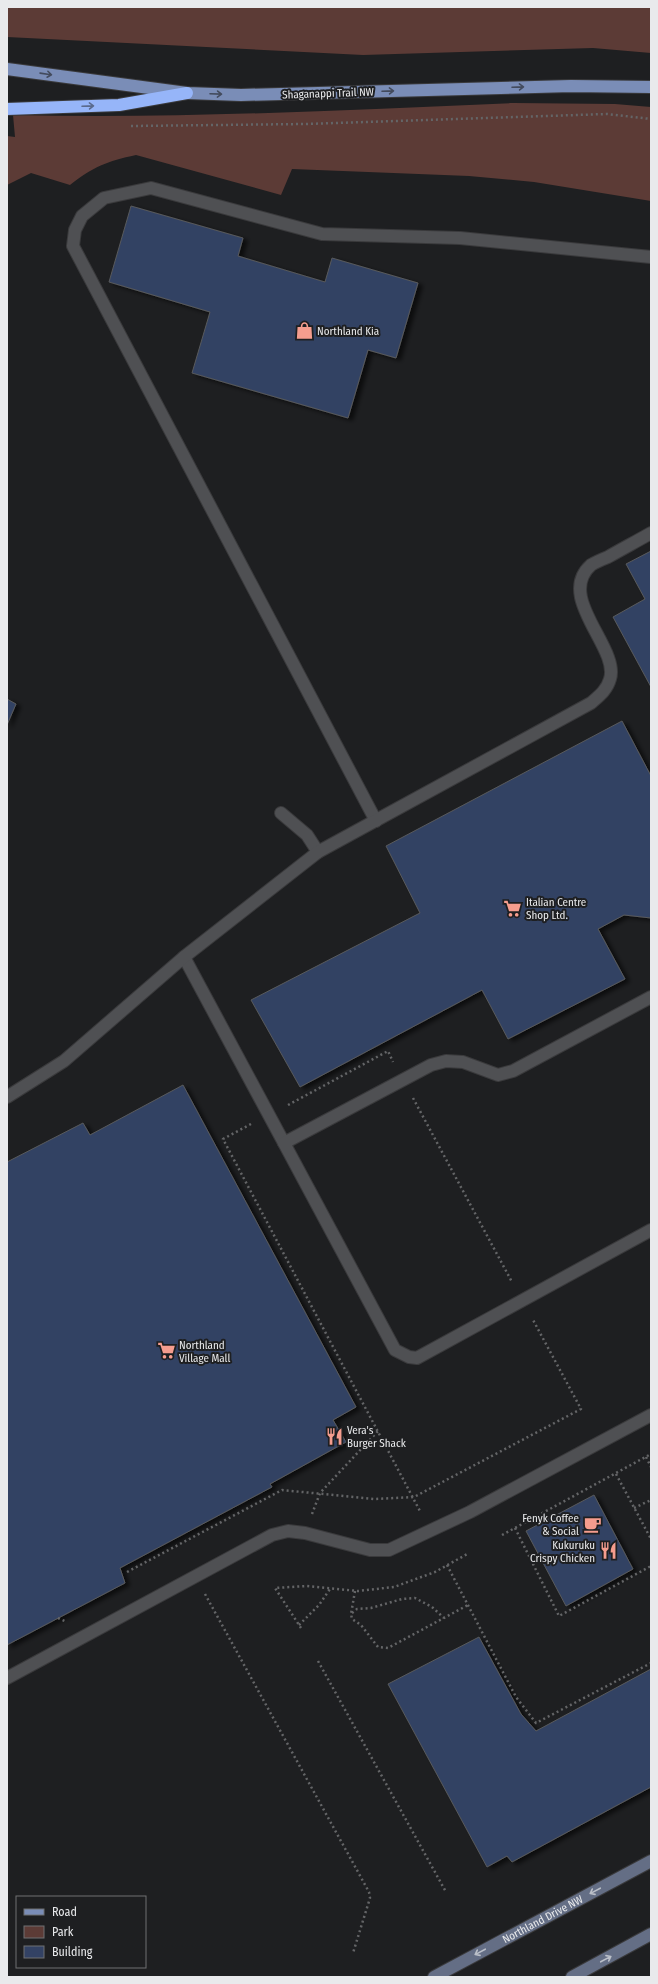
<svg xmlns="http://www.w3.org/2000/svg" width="658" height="1984" viewBox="0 0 658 1984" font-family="'Fira Sans Condensed',sans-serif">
<defs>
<filter id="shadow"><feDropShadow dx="4.5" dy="2.5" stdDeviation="2" flood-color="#0009"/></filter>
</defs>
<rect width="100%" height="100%" fill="#1e1f21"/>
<g fill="#5c3b36">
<path d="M7 7H651V53L593 48 363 55 7 37Z"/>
<path d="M513 103 615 104 651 107V201L534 182 469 176 292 169 281 195 136 155C107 161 93 167 70 185L31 173 7 185V136L15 137 13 115C179 119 346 110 513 103Z"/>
</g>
<g fill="#334264" stroke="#585a5c" filter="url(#shadow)">
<path d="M131 206 243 238 238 256 325 282 332 258 418 283 396 358 368 350 348 418 192 373 210 312 109 282Z"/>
<path d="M651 551V687L613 617 645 599 626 564Z"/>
<path d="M7 699 16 704 7 725Z"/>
<path d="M622 721 651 776V918L624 915 598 929 625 979 508 1039 482 990 300 1087 251 1000 420 913 386 846Z"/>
<path d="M183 1085 356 1407 333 1420 346 1442 270 1484 272 1487 120 1568 125 1583 7 1645V1162L83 1123 90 1135Z"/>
<path d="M594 1495 633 1569 566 1606 526 1531Z"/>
<path d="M479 1637 521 1714 536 1731 651 1669V1787L512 1862 507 1856 487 1867 388 1684Z"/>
</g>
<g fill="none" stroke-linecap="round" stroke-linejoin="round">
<defs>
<g id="lane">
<path d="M281 813 307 835 318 852"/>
<path d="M376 821 73 246 75 230 82 216 104 198 151 188 322 234 460 238 651 257"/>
<path d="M184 957 284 1143"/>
<path d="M651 997 513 1071 498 1075 463 1062 446 1061 431 1065 284 1143 395 1350 409 1357 417 1358 651 1230"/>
<path d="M7 1097 64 1061 184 957 318 852 591 703C599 696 607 690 610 679 620 648 555 597 591 565 596 562 603 559 608 557 622 549 637 541 651 533"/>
<path d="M7 1678 272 1535 288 1531 305 1533 370 1550H389L470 1512 651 1415"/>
</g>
<g id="secondary">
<path id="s1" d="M434 1977 651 1861"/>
<path d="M572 1977 651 1934"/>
</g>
<path id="primary" d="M7 69 187 93 241 95 571 86 651 87"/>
<path id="highway" d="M7 109 119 105 187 93"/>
</defs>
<use href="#lane" stroke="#3a3a3c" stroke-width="14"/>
<use href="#secondary" stroke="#3a3a3c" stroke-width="14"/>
<use href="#primary" stroke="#3a3a3c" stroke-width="14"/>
<use href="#highway" stroke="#3a3a3c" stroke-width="14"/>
<g stroke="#646567" stroke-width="2.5" stroke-dasharray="2 3" stroke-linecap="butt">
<path d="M131 126 305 124 607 114 651 119"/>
<path d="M413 1098 512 1282"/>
<path d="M288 1105 388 1051 393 1062"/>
<path d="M251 1124 223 1139 421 1513"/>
<path d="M646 1457 651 1467"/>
<path d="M616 1474 651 1539"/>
<path d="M634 1508 651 1500"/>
<path d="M312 1514 320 1493 378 1431"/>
<path d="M515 1528 559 1616 651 1566"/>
<path d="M502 1535 651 1454"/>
<path d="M447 1565 516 1697 536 1723 651 1663"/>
<path d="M127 1572 282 1490 374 1499 414 1497 581 1409 532 1318"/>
<path d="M355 1591 351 1614 352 1619 361 1625 378 1647 388 1648 468 1605"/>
<path d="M205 1594 369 1892 370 1898 353 1953"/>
<path d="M352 1613 357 1609 371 1608 402 1599 415 1598 432 1607 444 1618"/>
<path d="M58 1618 67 1622"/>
<path d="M299 1625 319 1605 330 1589"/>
<path d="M301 1628 275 1588 307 1586 358 1591 394 1587 435 1572 469 1553"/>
<path d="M318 1661 446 1892"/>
</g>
<use href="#lane" stroke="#4f5053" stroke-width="12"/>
<use href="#secondary" stroke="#646e85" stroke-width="12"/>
<use href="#primary" stroke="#7a8db7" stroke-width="12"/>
<use href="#highway" stroke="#96b5f9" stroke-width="12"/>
</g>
<defs><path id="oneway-shaft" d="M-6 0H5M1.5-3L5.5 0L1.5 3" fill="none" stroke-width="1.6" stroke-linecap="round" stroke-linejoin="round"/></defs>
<g stroke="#434b5d">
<use href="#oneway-shaft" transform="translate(46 74) rotate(8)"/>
<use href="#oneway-shaft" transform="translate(518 87) rotate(-2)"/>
<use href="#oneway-shaft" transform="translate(388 91) rotate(-2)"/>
<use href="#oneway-shaft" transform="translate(216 94) rotate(2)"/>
</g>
<use stroke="#5a6a8d" href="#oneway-shaft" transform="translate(88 106) rotate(-2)"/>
<g stroke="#babfc8">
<use href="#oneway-shaft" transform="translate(595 1891) rotate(152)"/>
<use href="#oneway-shaft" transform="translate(480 1952) rotate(152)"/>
<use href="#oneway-shaft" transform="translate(606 1959) rotate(-28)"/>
</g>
<defs>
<symbol id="shop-bare" viewBox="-9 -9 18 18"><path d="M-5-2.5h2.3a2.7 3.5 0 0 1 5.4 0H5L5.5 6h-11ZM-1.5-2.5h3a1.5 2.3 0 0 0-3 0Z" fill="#f59d8e" stroke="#1e1f21" stroke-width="2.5" paint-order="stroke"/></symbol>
<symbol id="supermarket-bare" viewBox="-9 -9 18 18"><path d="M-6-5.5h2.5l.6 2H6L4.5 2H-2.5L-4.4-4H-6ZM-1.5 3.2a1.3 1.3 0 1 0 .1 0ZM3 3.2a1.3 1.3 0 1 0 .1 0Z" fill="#f59d8e" stroke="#1e1f21" stroke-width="2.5" paint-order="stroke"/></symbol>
<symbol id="restaurant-bare" viewBox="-9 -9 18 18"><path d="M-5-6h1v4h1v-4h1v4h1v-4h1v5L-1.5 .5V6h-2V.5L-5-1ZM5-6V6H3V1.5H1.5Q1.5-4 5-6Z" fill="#f59d8e" stroke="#1e1f21" stroke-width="2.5" paint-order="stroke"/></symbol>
<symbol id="cafe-bare" viewBox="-9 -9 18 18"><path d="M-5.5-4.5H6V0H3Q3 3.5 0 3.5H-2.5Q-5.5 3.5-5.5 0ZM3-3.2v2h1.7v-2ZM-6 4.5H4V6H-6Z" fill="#f59d8e" stroke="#1e1f21" stroke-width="2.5" paint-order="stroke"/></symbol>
</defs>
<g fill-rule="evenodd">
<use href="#shop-bare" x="292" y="318" width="25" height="25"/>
<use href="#supermarket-bare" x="500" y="896" width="25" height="25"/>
<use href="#supermarket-bare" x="154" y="1338" width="25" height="25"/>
<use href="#restaurant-bare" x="322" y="1424" width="25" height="25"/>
<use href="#cafe-bare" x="580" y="1512" width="25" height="25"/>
<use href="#restaurant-bare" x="596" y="1538" width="25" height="25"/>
</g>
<g text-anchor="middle" stroke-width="4" stroke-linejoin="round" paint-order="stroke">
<g font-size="11" fill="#e9eaec" stroke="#1e1f21">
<text transform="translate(328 93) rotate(-2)" y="4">Shaganappi Trail NW</text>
<text dy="4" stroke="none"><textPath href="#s1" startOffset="123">Northland Drive NW</textPath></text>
</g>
<g font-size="11" fill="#e9eaec" stroke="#1e1f21" text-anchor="start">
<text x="317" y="335">Northland Kia</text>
<text x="526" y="906">Italian Centre<tspan x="526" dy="13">Shop Ltd.</tspan></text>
<text x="179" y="1349">Northland<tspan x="179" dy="13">Village Mall</tspan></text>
<text x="347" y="1434">Vera's<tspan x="347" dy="13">Burger Shack</tspan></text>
<text x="579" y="1522" text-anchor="end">Fenyk Coffee<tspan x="579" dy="13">&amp; Social</tspan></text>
<text x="595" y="1549" text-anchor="end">Kukuruku<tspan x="595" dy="13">Crispy Chicken</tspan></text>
</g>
</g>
<rect width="658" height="1984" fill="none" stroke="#e9eaec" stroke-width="16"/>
<rect x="16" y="1896" width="130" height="72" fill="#1e1f21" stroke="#6f7072"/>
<rect x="24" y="1909" width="20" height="6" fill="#7a8db7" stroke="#6f7072"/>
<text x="52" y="1916" font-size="12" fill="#e9eaec">Road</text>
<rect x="24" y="1926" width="20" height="12" fill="#5c3b36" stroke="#6f7072"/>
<text x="52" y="1936" font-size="12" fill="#e9eaec">Park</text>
<rect x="24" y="1946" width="20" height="12" fill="#334264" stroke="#6f7072"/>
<text x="52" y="1956" font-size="12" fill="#e9eaec">Building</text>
</svg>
